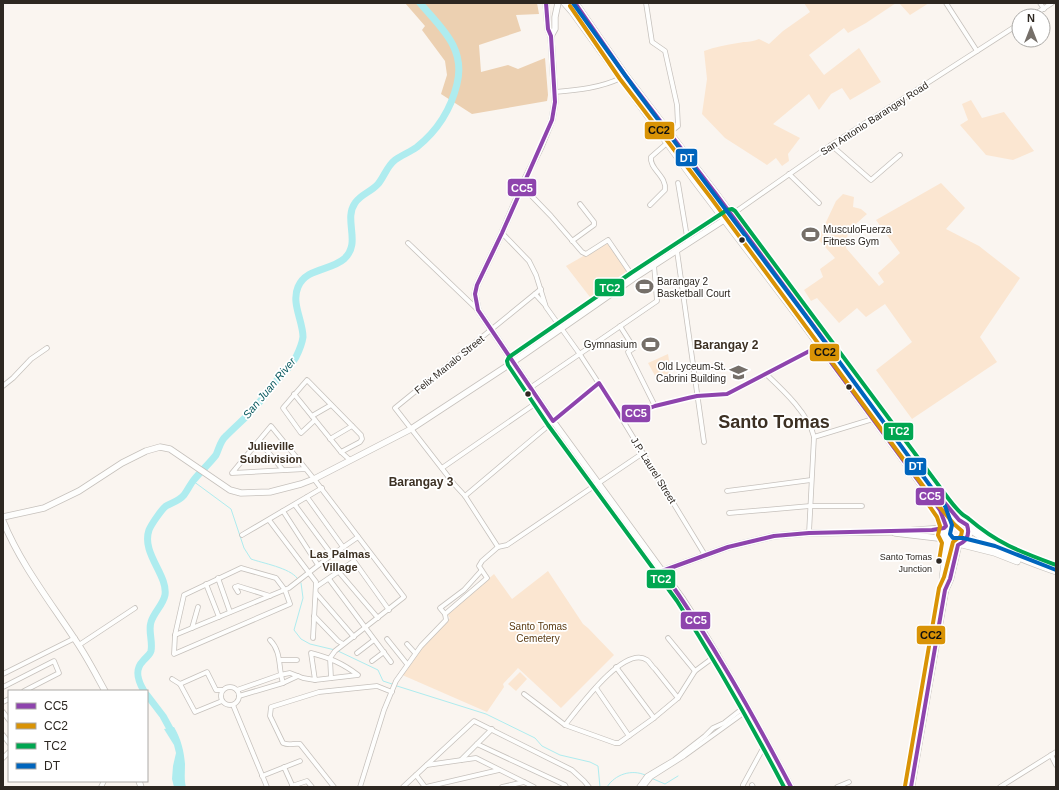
<svg xmlns="http://www.w3.org/2000/svg" width="1059" height="790" viewBox="0 0 1059 790" font-family="Helvetica,sans-serif">
<rect width="100%" height="100%" fill="#faf5f0"/>
<g fill="#fbe6d1">
<path d="M804 3H896L866 23 848 33 844 28 809 55 824 75 859 48 881 82 850 100 842 88 831 94 819 110 809 94 773 124 800 138 788 154 789 161 782 166 776 158 767 165 725 138 702 114 707 79 704 51C715 47 726 45 738 43 747 41 749 43 759 39L769 44 783 31 810 12Z"/>
<path d="M899 3H929L910 15Z"/>
<path d="M971 100 982 118 1004 112 1034 151 1013 160 986 155 960 125 968 120 962 104Z"/>
<path d="M941 183 965 208 946 229 979 246 1020 278 980 337 997 362 912 419 876 370 912 342 885 304 866 317 857 308 839 323 817 298 811 301 804 290 823 277 820 269 835 258 818 239 836 201 843 194 854 197 853 207 861 209 867 214 848 231 846 248 879 286 884 282 878 273 900 253 876 220Z"/>
<path d="M608 242 630 275 593 301 566 266Z"/>
<path d="M668 354 672 378 659 383 648 363Z"/>
<path d="M548 571 583 624 588 628 614 655 561 708 518 668 503 684 504 687 487 712 400 674 415 653 450 618 446 612 467 598 494 574 512 599Z"/>
<path d="M520 672 527 679 516 691 508 684Z"/>
</g>
<path fill="#ecd0b1" d="M405 3H537L539 14 516 15 521 31 479 45 481 72 508 65 518 69 545 58 548 95 547 101 472 114 441 94 447 75 445 61 422 30 425 26Z"/>
<path fill="#aeecef" d="M174 727C181 739 184 751 185 764 185 772 184 780 186 787H174L172 779 173 766 176 753 174 745 164 729Z"/>
<g fill="none" stroke-linecap="round" stroke-linejoin="round">
<g stroke="#aeecef" stroke-width="1">
<path d="M193 481 231 509 244 548 251 559C262 563 290 568 297 578"/>
<path d="M301 583 303 598 294 630 301 639 310 644 335 650"/>
<path d="M338 651 378 670 383 681 392 684"/>
<path d="M397 686 486 714 535 738 542 746 560 755 590 762 598 766 600 787"/>
<path d="M651 778 665 784 678 776"/>
<path d="M607 787C615 774 632 769 645 775"/>
</g>
<g stroke="#aeecef" stroke-width="7">
<path d="M144 691C138 681 134 670 143 661 146 657 150 655 151 651 153 641 148 631 151 622 154 612 163 605 165 595 168 575 141 553 149 530 151 525 161 510 166 506 173 502 179 501 184 495 187 491 190 485 193 481 200 472 209 464 216 455 219 449 220 441 226 436 235 427 244 419 253 410 261 400 269 390 277 380 284 373 291 366 296 357 299 351 302 344 303 337 303 321 291 303 298 287 306 268 330 271 344 259 362 243 343 220 355 203 361 194 371 192 378 184 384 177 387 166 395 160 402 155 410 152 417 147 437 131 451 109 457 84 466 48 441 28 420 3"/>
<path d="M147 695 163 716 174 736"/>
</g>
<defs>
<g id="street">
<path d="M646 3 652 42 665 51 677 105 678 126 669 133"/>
<path d="M946 3 977 51"/>
<path d="M1040 3 1044 9"/>
<path d="M1032 16 1052 3"/>
<path d="M555 92C578 90 600 88 621 78"/>
<path d="M831 145 871 180 900 155"/>
<path d="M789 174 819 203"/>
<path d="M678 183 688 243"/>
<path d="M522 186 551 216 582 252 586 254 608 240 634 278"/>
<path d="M650 205 665 190C667 176 649 169 651 157L667 143"/>
<path d="M731 215 831 145 1019 24"/>
<path d="M502 233 529 261 536 275 546 307 579 353 622 419 705 555"/>
<path d="M572 241 594 225V222L580 204"/>
<path d="M408 243 478 310"/>
<path d="M677 251 704 442"/>
<path d="M541 289 395 408 454 484 465 496 498 547 507 545 643 453"/>
<path d="M535 294 545 305"/>
<path d="M620 326 634 348 628 352 655 406"/>
<path d="M766 374C783 390 809 414 814 437"/>
<path d="M3 386 13 378 31 359 47 348"/>
<path d="M530 388 657 301 654 265"/>
<path d="M294 394 341 452 350 460"/>
<path d="M312 416 331 405"/>
<path d="M622 419 655 406 688 398 697 396 727 394 763 376 820 345"/>
<path d="M315 420 301 433 283 408 307 380 361 435 362 439 360 442 341 452"/>
<path d="M330 439 352 426"/>
<path d="M259 441 283 470"/>
<path d="M442 468 539 401"/>
<path d="M306 469 232 473 271 426 314 479 404 597 335 651 330 658 331 678"/>
<path d="M727 491 811 480"/>
<path d="M465 496 599 383"/>
<path d="M307 497 343 547"/>
<path d="M295 505 332 555"/>
<path d="M283 511 318 565"/>
<path d="M729 513 810 506H862"/>
<path d="M269 520 316 582 313 638"/>
<path d="M809 533 814 437 873 419"/>
<path d="M242 535 322 488"/>
<path d="M241 568 276 578 285 590 290 604 174 654 175 635 184 595Z"/>
<path d="M338 571 378 618"/>
<path d="M218 578 230 612"/>
<path d="M329 579 391 662"/>
<path d="M206 584 219 617"/>
<path d="M316 587 354 561 389 610"/>
<path d="M238 592 235 587 238 586 270 596"/>
<path d="M316 593 354 637"/>
<path d="M445 614 440 608 464 590 481 571"/>
<path d="M314 616 338 641 343 644"/>
<path d="M192 628 198 607"/>
<path d="M175 635 289 588 329 557 358 537"/>
<path d="M668 638 695 671"/>
<path d="M387 639 407 664"/>
<path d="M270 640C282 652 278 668 283 683"/>
<path d="M407 644 415 653"/>
<path d="M79 645 135 608"/>
<path d="M311 653C330 658 342 663 358 675L315 680Z"/>
<path d="M357 653 374 640"/>
<path d="M280 660H297"/>
<path d="M372 661 384 652"/>
<path d="M616 667 654 718"/>
<path d="M3 674 75 638"/>
<path d="M172 679 180 684 207 672 216 690H222"/>
<path d="M180 684 195 712 222 701"/>
<circle cx="230" cy="696" r="9"/>
<path d="M3 687 54 661 59 673 24 691"/>
<path d="M596 688 629 736"/>
<path d="M237 690 280 675 290 673 303 678 315 680"/>
<path d="M524 694 565 725 615 743H619L654 718 678 698 695 671 718 654"/>
<path d="M239 696 283 683 298 676"/>
<path d="M3 702 9 699"/>
<path d="M233 705 267 787"/>
<path d="M3 712 9 720"/>
<path d="M565 725C578 709 624 644 647 660 650 662 652 667 655 669 663 679 670 688 678 698"/>
<path d="M3 735 9 743"/>
<path d="M477 744 565 785 566 787"/>
<path d="M1051 755 1056 765"/>
<path d="M3 758 9 752"/>
<path d="M461 760 492 729"/>
<path d="M427 765 476 758 534 787"/>
<path d="M284 767 293 787"/>
<path d="M416 775 425 787"/>
<path d="M262 776 300 761"/>
<path d="M743 785 767 741"/>
<path d="M752 785 753 787"/>
<path d="M292 786 307 781 312 787"/>
<path d="M101 787 104 781"/>
<path d="M334 787 300 744C294 743 289 746 283 743L270 716 271 707 319 692 377 686 392 692"/>
<path d="M360 787 384 710 396 681 421 646 446 620 445 614 487 578 479 566 482 561 498 547"/>
<path d="M403 787 474 721 572 770 584 781 589 787"/>
<path d="M426 787 499 770"/>
<path d="M502 787 524 782"/>
<path d="M639 787 647 776 674 760 705 736 713 728 724 723 747 705"/>
<path d="M643 787 651 777 684 756 749 709"/>
<path d="M837 787 849 782"/>
<path d="M1000 787 1056 752"/>
</g>
<g id="secondary">
<path d="M546 3 548 29 551 36 555 102 552 120 541 147 526 177 502 233 477 285 475 294 478 310 553 421 682 598C722 659 757 723 791 787"/>
<path d="M551 36 555 29V17L558 3"/>
<path d="M3 517 44 508 79 491 122 463 146 451 160 447 170 449 230 490 241 493 270 492 301 484 314 479 411 429 513 362 634 278 727 218"/>
<path d="M3 521C20 563 49 600 74 638 86 655 95 673 105 691"/>
<path d="M895 533 946 539"/>
<path d="M662 571 728 547 774 536 809 533 891 532 944 528"/>
<path d="M139 781 141 787"/>
</g>
<g id="highway">
<path d="M565 3 572 11 693 178 800 319 894 447 940 510 946 526"/>
<path d="M575 3 625 75 716 194 937 494 959 520"/>
<path d="M967 525C972 536 966 545 954 545 937 539 943 517 959 520 965 521 969 527 973 531 981 537 989 542 997 546 1015 557 1036 564 1056 571"/>
<path d="M962 544 994 552 1017 561"/>
<path d="M945 590 943 577 948 542"/>
<path d="M911 787 945 590 950 579 958 545"/>
</g>
</defs>
<use href="#street" stroke="#c6c1bc" stroke-width="5.5"/>
<use href="#secondary" stroke="#c6c1bc" stroke-width="7"/>
<use href="#highway" stroke="#c6c1bc" stroke-width="8"/>
<use href="#street" stroke="#fefefd" stroke-width="4"/>
<use href="#secondary" stroke="#fefefd" stroke-width="5.5"/>
<use href="#highway" stroke="#fefefd" stroke-width="7"/>
<defs>
<g id="bus-1">
<path d="M546 3 548 29 551 36 555 102 552 120 502 233 477 285 475 294 478 310 553 421 599 383 622 419 655 406 688 398 697 396 727 394 819 346 940 510 946 526 944 528 932 530 809 533 774 536 728 547 662 571C711 639 752 713 791 787"/>
<path d="M575 3 625 75 716 194 832 351"/>
<path d="M911 787 945 590 950 579 958 545C967 541 970 534 967 525L959 520 939 496"/>
</g>
<g id="bus-2">
<path d="M570 6 620 79 711 198 932 498 954 524 962 531 961 536 953 542 944 577 939 588 905 786"/>
<path d="M928 504 937 517 940 526 938 535 942 543 939 561"/>
</g>
<path id="bus-3" d="M784 787C751 724 716 662 677 601L548 425 508 365 507 361 509 357 631 273 727 210 732 209 735 211 942 490C948 498 954 507 962 514 964 516 967 517 969 519 998 544 1021 552 1056 565"/>
<path id="bus-4" d="M573 3 635 89 805 315 945 506 952 525 950 534 953 538H963L995 546 1056 570"/>
</defs>
<use href="#bus-1" stroke="#fff" stroke-width="7"/>
<use href="#bus-2" stroke="#fff" stroke-width="7"/>
<use href="#bus-3" stroke="#fff" stroke-width="7"/>
<use href="#bus-4" stroke="#fff" stroke-width="7"/>
<use href="#bus-1" stroke="#8e44ad" stroke-width="4"/>
<use href="#bus-2" stroke="#d99305" stroke-width="4"/>
<use href="#bus-3" stroke="#00a651" stroke-width="4"/>
<use href="#bus-4" stroke="#0065bd" stroke-width="4"/>
</g>
<defs>
<symbol id="stadium-bare" viewBox="-9 -9 18 18"><path d="M0-5a6.5 5 0 1 0 0 10a6.5 5 0 1 0 0-10ZM-3.5-1.8h7v3.6h-7Z" fill="#756f69" stroke="#fff" stroke-width="2.5" paint-order="stroke"/></symbol>
<symbol id="university-bare" viewBox="-9 -9 18 18"><path d="M0-5L7-2L0 1L-7-2ZM-4 1L0 2.5L4 1V4Q0 6-4 4Z" fill="#756f69" stroke="#fff" stroke-width="2.5" paint-order="stroke"/></symbol>
</defs>
<g fill-rule="evenodd">
<use href="#stadium-bare" x="798" y="222" width="25" height="25"/>
<use href="#stadium-bare" x="632" y="274" width="25" height="25"/>
<use href="#stadium-bare" x="638" y="332" width="25" height="25"/>
<use href="#university-bare" x="726" y="360" width="25" height="25"/>
</g>
<g fill="#2d2721" stroke="#fff" stroke-width="1.5">
<circle cx="742" cy="240" r="3.5"/>
<circle cx="849" cy="387" r="3.5"/>
<circle cx="528" cy="394" r="3.5"/>
<circle cx="939" cy="561" r="3.5"/>
</g>
<g text-anchor="middle" stroke-width="3.5" stroke-linejoin="round" paint-order="stroke">
<g font-size="9" fill="#2d2721" stroke="#fff" text-anchor="end">
<text x="932" y="560">Santo Tomas<tspan x="932" dy="12">Junction</tspan></text>
</g>
<g font-size="10" fill="#2d2721" stroke="#fff">
<text transform="translate(874 118) rotate(-33)" y="4">San Antonio Barangay Road</text>
<text transform="translate(449 364) rotate(-39)" y="4">Felix Manalo Street</text>
<text transform="translate(654 470) rotate(58)" y="4">J.P. Laurel Street</text>
</g>
<g font-size="10" fill="#2d2721" stroke="#fff" text-anchor="start">
<text x="823" y="233">MusculoFuerza<tspan x="823" dy="12">Fitness Gym</tspan></text>
<text x="657" y="285">Barangay 2<tspan x="657" dy="12">Basketball Court</tspan></text>
<text x="637" y="348" text-anchor="end">Gymnasium</text>
<text x="726" y="370" text-anchor="end">Old Lyceum-St.<tspan x="726" dy="12">Cabrini Building</tspan></text>
</g>
<g font-size="10" fill="#5b3b13" stroke="#fff">
<text x="538" y="630">Santo Tomas<tspan x="538" dy="12">Cemetery</tspan></text>
</g>
<g font-size="11" font-style="italic" fill="#0c5b60" stroke="#fff">
<text transform="translate(269 388) rotate(-50)" y="4">San Juan River</text>
</g>
<g font-size="11" font-weight="bold" fill="#3c3023" stroke="#fff">
<text x="271" y="450">Julieville<tspan x="271" dy="13">Subdivision</tspan></text>
<text x="340" y="558">Las Palmas<tspan x="340" dy="13">Village</tspan></text>
</g>
<g font-size="12" font-weight="bold" fill="#3c3023" stroke="#fff">
<text x="726" y="349">Barangay 2</text>
<text x="421" y="486">Barangay 3</text>
</g>
<g font-size="18" font-weight="bold" fill="#3c3023" stroke="#fff">
<text x="774" y="428">Santo Tomas</text>
</g>
</g>
<g stroke="#fff" stroke-width="1.5">
<rect x="644" y="121" width="31" height="19" rx="4" fill="#d99305"/>
<rect x="675" y="148" width="23" height="19" rx="4" fill="#0065bd"/>
<rect x="507" y="178" width="30" height="19" rx="4" fill="#8e44ad"/>
<rect x="594" y="278" width="31" height="19" rx="4" fill="#00a651"/>
<rect x="809" y="343" width="31" height="19" rx="4" fill="#d99305"/>
<rect x="621" y="404" width="30" height="19" rx="4" fill="#8e44ad"/>
<rect x="883" y="422" width="31" height="19" rx="4" fill="#00a651"/>
<rect x="904" y="457" width="23" height="19" rx="4" fill="#0065bd"/>
<rect x="915" y="487" width="30" height="19" rx="4" fill="#8e44ad"/>
<rect x="646" y="569" width="30" height="20" rx="4" fill="#00a651"/>
<rect x="680" y="611" width="31" height="19" rx="4" fill="#8e44ad"/>
<rect x="916" y="625" width="30" height="20" rx="4" fill="#d99305"/>
</g>
<g font-size="11" text-anchor="middle" font-weight="bold" fill="#fff">
<text x="687" y="162">DT</text>
<text x="522" y="192">CC5</text>
<text x="610" y="292">TC2</text>
<text x="636" y="417">CC5</text>
<text x="899" y="435">TC2</text>
<text x="916" y="470">DT</text>
<text x="930" y="500">CC5</text>
<text x="661" y="583">TC2</text>
<text x="696" y="624">CC5</text>
</g>
<g font-size="11" text-anchor="middle" font-weight="bold" fill="#111">
<text x="659" y="134">CC2</text>
<text x="825" y="356">CC2</text>
<text x="931" y="639">CC2</text>
</g>
<rect width="1059" height="790" fill="none" stroke="#2d2721" stroke-width="8"/>
<rect x="8" y="690" width="140" height="92" fill="#ffffff" stroke="#aba9a6"/>
<rect x="16" y="703" width="20" height="6" fill="#8e44ad" stroke="#aba9a6"/>
<text x="44" y="710" font-size="12" fill="#2d2721">CC5</text>
<rect x="16" y="723" width="20" height="6" fill="#d99305" stroke="#aba9a6"/>
<text x="44" y="730" font-size="12" fill="#2d2721">CC2</text>
<rect x="16" y="743" width="20" height="6" fill="#00a651" stroke="#aba9a6"/>
<text x="44" y="750" font-size="12" fill="#2d2721">TC2</text>
<rect x="16" y="763" width="20" height="6" fill="#0065bd" stroke="#aba9a6"/>
<text x="44" y="770" font-size="12" fill="#2d2721">DT</text>
<g transform="translate(1031 28)"><circle r="19" fill="#ffffff" stroke="#aba9a6"/>
<path d="M0-3L7 15L0 10L-7 15Z" fill="#756f69"/>
<text y="-6" font-size="11" font-weight="bold" text-anchor="middle" fill="#2d2721">N</text>
</g>
</svg>
